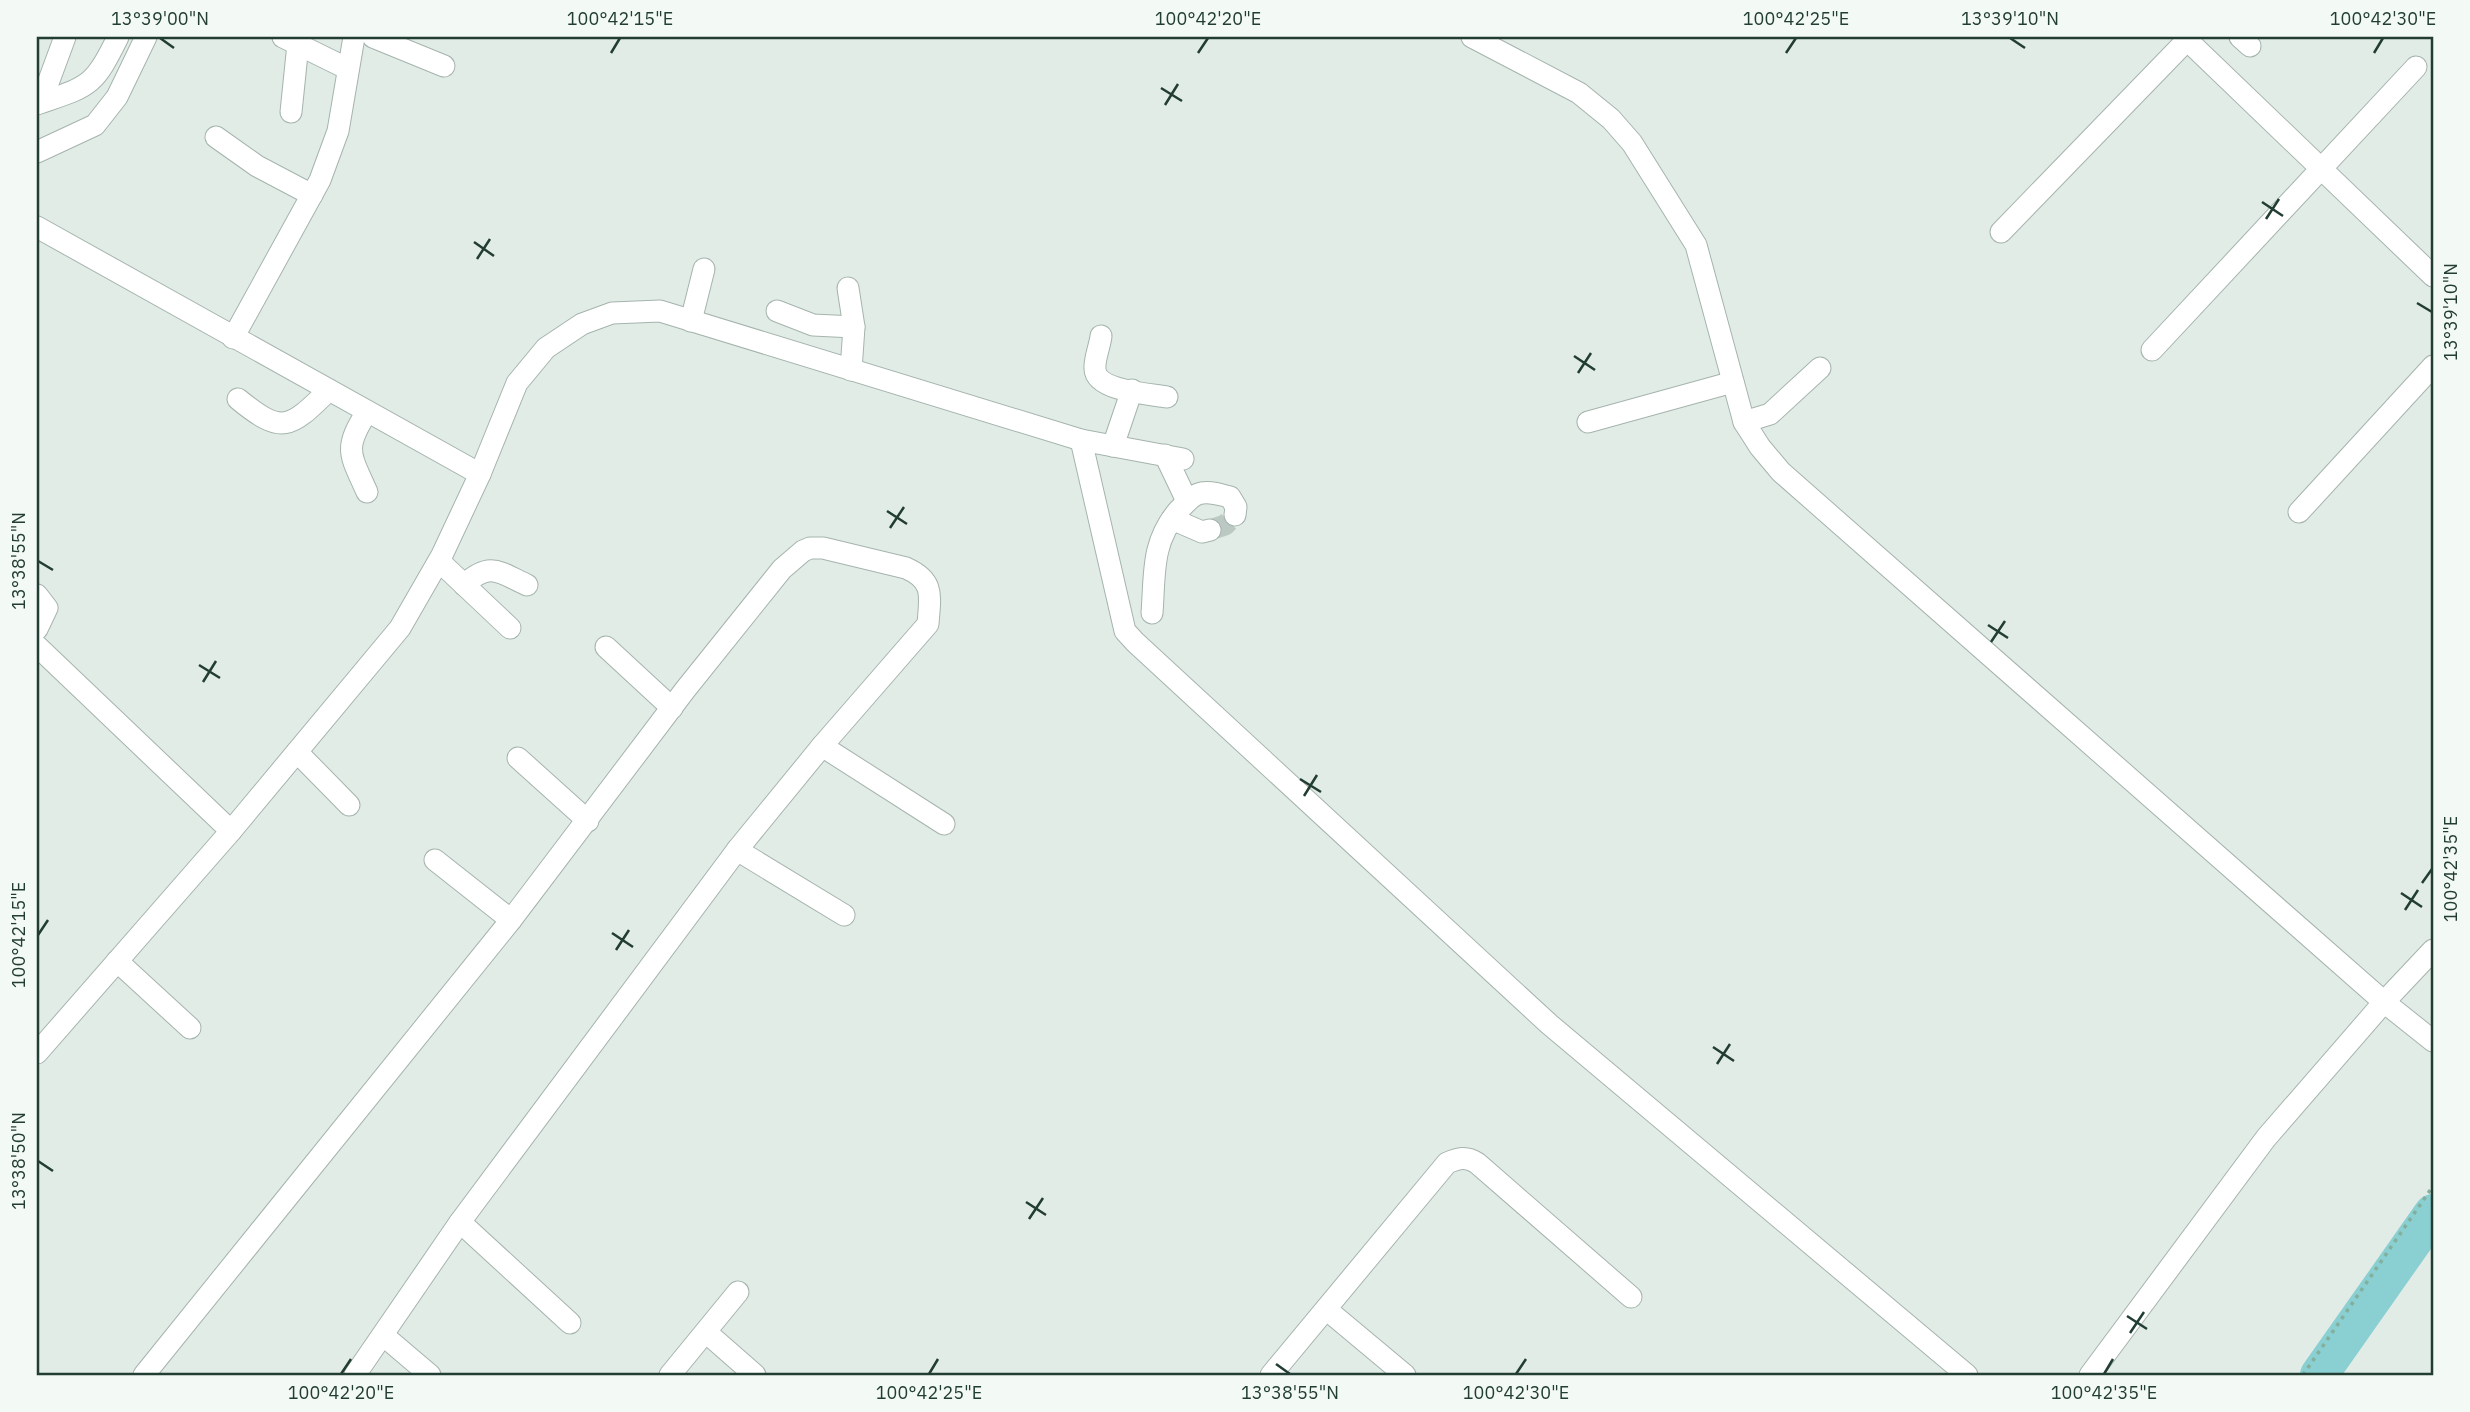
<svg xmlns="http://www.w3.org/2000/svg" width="2470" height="1412" viewBox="0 0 2470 1412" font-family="'IBM Plex Sans',sans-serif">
<rect width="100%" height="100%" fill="#e2ece7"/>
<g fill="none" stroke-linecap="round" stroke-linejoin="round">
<path stroke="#8acfd1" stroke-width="38" d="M2319 1375 2433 1213"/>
<path stroke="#bcc9c3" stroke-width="21" stroke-dasharray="21 10" stroke-linecap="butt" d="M1210 530 1225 525 1235 515"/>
<defs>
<g id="minor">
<path d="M283 37 348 69"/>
<path d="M373 37 444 66"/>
<path d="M1472 37 1579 93 1611 119 1632 143 1696 245 1744 422 1760 447 1781 472 2384 1002 2433 1041"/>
<path d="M2184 37 2433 276"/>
<path d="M2240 37 2250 46"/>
<path d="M41 102 65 37"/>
<path d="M37 104C89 86 93 88 118 37"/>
<path d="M291 112 298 44"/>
<path d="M216 137 257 166 312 195"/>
<path d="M37 152 95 125 117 97 146 37"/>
<path d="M37 227 480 474"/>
<path d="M2001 232 2190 37"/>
<path d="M848 288 854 327 851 370"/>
<path d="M777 311 813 325 854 327"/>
<path d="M691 321 704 269"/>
<path d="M1101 336C1100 346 1094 359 1095 369 1096 391 1150 394 1167 397"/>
<path d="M233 338 320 180 338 131 354 37"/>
<path d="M2152 350 2416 67"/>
<path d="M238 399C283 436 290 428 329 390"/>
<path d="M1588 422 1733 382"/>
<path d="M1744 422 1770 414 1820 368"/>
<path d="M1081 440 1125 631 1135 642 1549 1024 1967 1375"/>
<path d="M1113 446 1132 390"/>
<path d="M1165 455 1187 501"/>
<path d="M367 492C350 454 343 449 367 412"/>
<path d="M2299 512 2433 366"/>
<path d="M1172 519 1202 532 1210 530"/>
<path d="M439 561 510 628"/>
<path d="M464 585C490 561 499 572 527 585"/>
<path d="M37 595 47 608 37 629"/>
<path d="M1152 613C1155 574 1151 543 1178 511 1184 505 1190 497 1198 494 1208 490 1221 495 1230 497L1236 507 1235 515"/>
<path d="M37 646 231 831"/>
<path d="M606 647 672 708"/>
<path d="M822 746 944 824"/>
<path d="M297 752 349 805"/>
<path d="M518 758 588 821"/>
<path d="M737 850 844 915"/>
<path d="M435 860 511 920"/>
<path d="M117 961 190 1028"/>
<path d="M37 1053 231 831 400 628 442 555 480 474 517 383 546 348 582 324 612 313 660 311 1081 440 1183 459"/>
<path d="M460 1222 570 1323"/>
<path d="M1326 1309 1405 1375"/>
<path d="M707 1333 755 1375"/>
<path d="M384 1336 430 1375"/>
<path d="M144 1375 511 920 685 690 782 569 803 551 810 548H823L906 568C935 581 930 596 928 624L822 746 737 850 460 1222 355 1375"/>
<path d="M670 1375 738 1292"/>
<path d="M1271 1375 1447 1163C1459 1158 1466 1156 1477 1163L1631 1297"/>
<path d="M2090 1375 2266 1138 2384 1002 2433 950"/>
</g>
</defs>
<use href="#minor" stroke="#a5b4ad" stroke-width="23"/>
<path stroke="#83b09c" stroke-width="3.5" stroke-dasharray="3.5 5" stroke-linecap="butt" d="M2303 1375 2433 1186"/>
<use href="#minor" stroke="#fff" stroke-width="21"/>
</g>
<path fill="none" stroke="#223e33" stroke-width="2.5" d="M160 38 174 48M2010 38 2025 48M611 53 620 38M1198 53 1208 38M1786 53 1796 38M2374 53 2383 38M1161 88 1182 101M1165 105 1178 84M2262 202 2283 216M2266 219 2279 199M474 242 494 256M477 259 490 239M2417 303 2432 312M1574 356 1595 370M1578 373 1591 353M887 511 907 524M890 528 904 507M38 561 53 570M1988 625 2008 638M1991 642 2005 621M199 665 220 678M203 682 216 661M1300 779 1321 792M1304 796 1317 775M2422 883 2432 869M2401 893 2422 907M2405 910 2418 890M612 933 633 947M38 935 48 920M616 950 629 930M1713 1047 1734 1061M1717 1064 1730 1044M38 1161 53 1171M1026 1202 1046 1215M1029 1219 1043 1198M2127 1316 2147 1329M2130 1333 2144 1312M1276 1364 1290 1374M341 1374 351 1359M929 1374 938 1359M1516 1374 1526 1359M2104 1374 2113 1359"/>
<rect width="2470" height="1412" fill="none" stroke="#f3f9f5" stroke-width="77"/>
<rect x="38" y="38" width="2394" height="1336" fill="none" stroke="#223e33" stroke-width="2.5"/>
<g font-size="18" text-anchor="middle" fill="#223e33">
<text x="160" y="25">13°39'00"N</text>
<text x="620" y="25">100°42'15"E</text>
<text x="1208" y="25">100°42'20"E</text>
<text x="1796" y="25">100°42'25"E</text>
<text x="2010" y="25">13°39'10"N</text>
<text x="2383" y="25">100°42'30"E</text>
<text transform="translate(2451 312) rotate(-90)" y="6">13°39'10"N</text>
<text transform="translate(19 561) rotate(-90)" y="6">13°38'55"N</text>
<text transform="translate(2451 869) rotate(-90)" y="6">100°42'35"E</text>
<text transform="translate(19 935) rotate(-90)" y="6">100°42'15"E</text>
<text transform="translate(19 1161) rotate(-90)" y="6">13°38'50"N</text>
<text x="341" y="1399">100°42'20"E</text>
<text x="929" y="1399">100°42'25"E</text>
<text x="1290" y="1399">13°38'55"N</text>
<text x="1516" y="1399">100°42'30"E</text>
<text x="2104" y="1399">100°42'35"E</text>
</g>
</svg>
